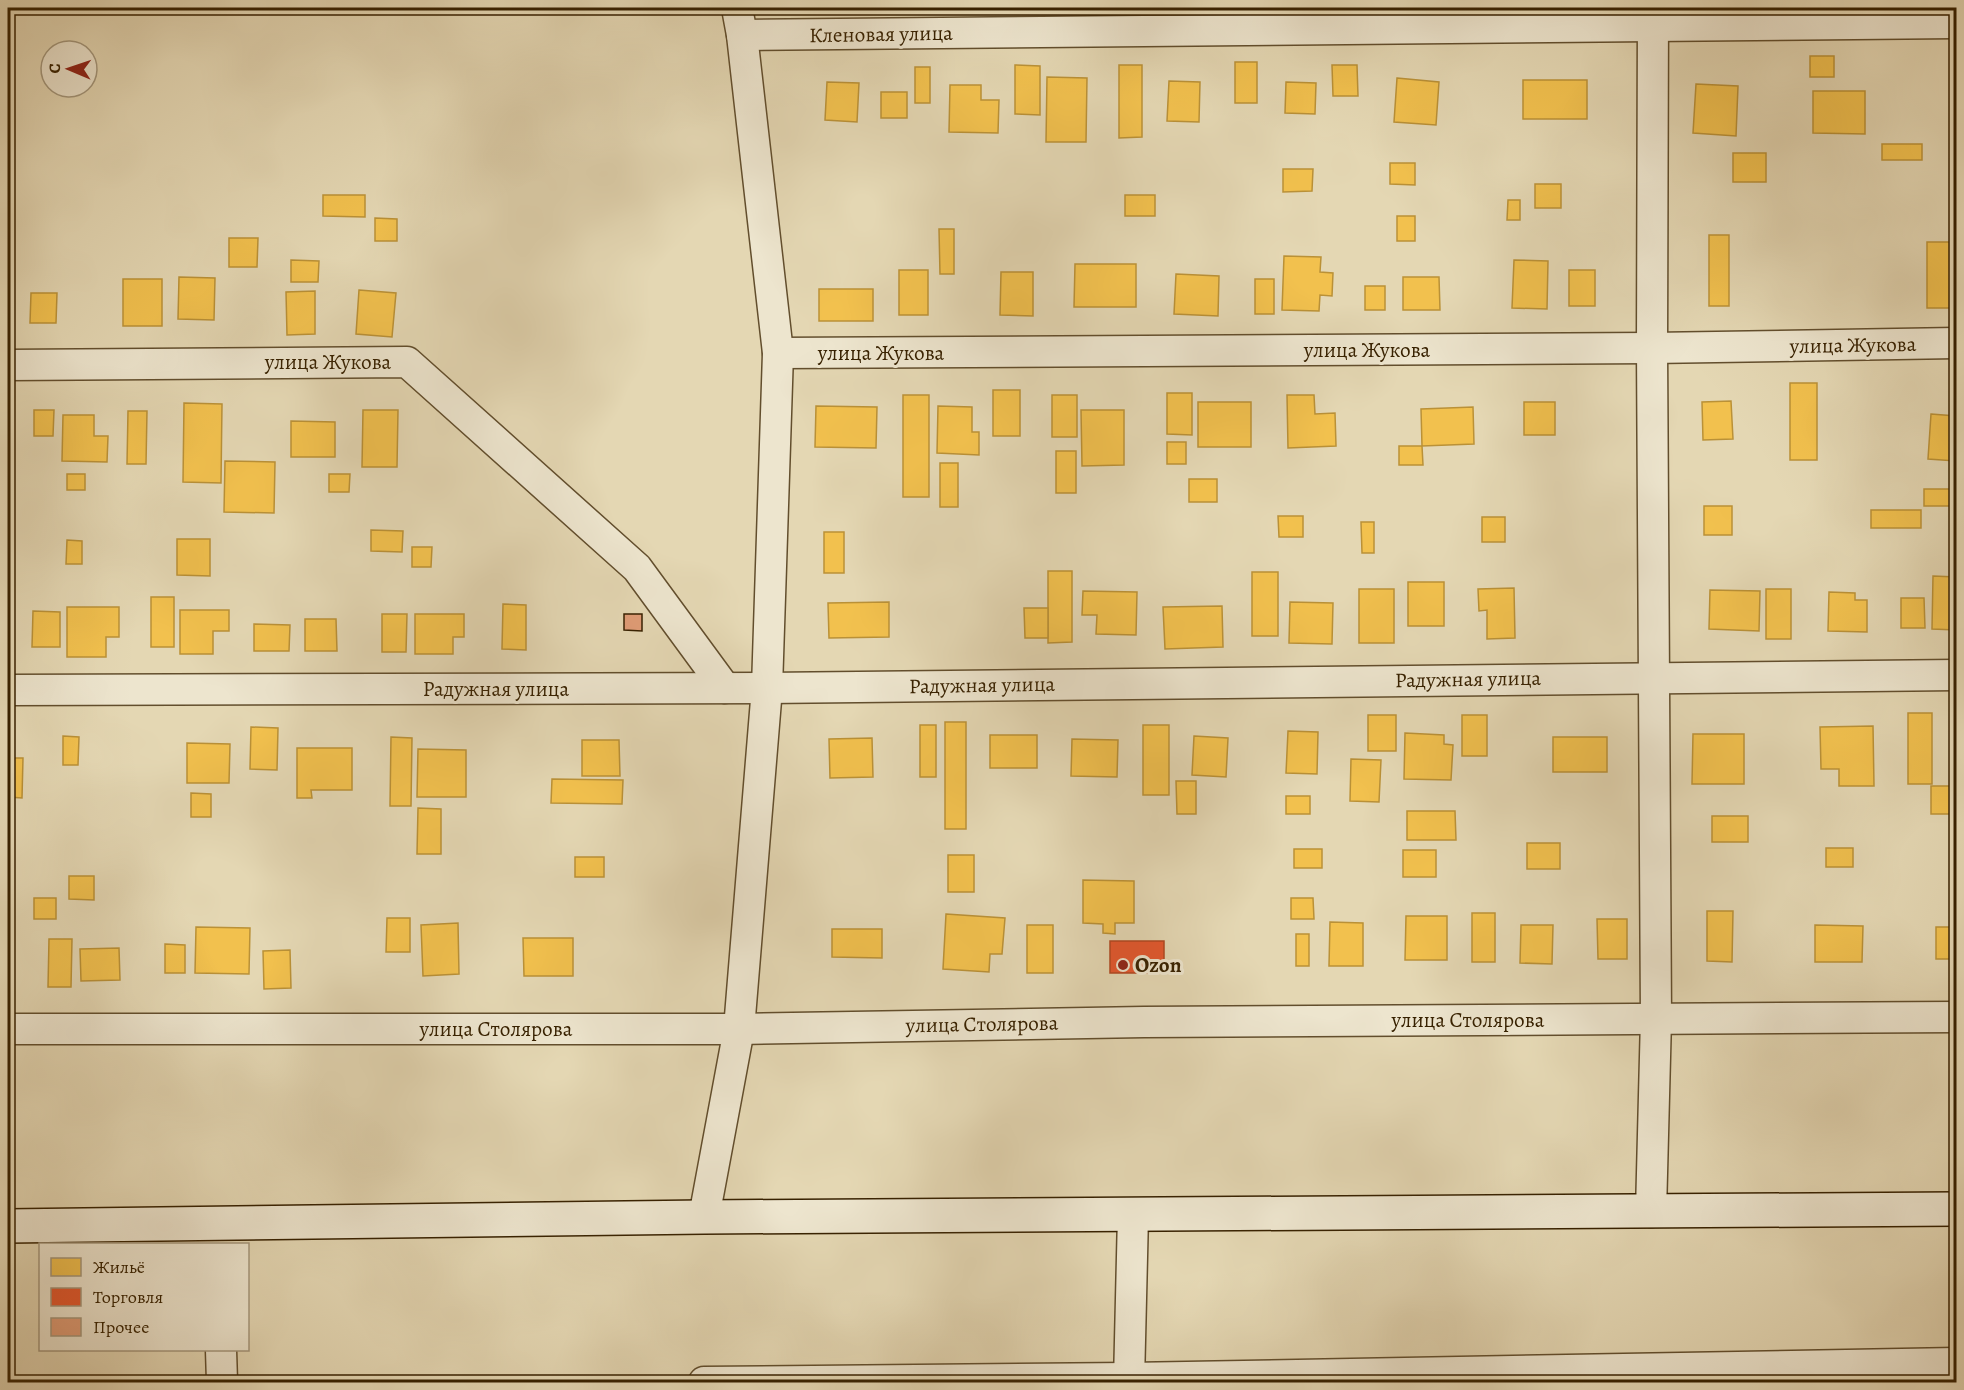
<svg xmlns="http://www.w3.org/2000/svg" width="1964" height="1390" viewBox="0 0 1964 1390" font-family="Alegreya,serif">
<rect width="100%" height="100%" fill="#e4d7b3"/>
<filter id="stains"><feTurbulence type="fractalNoise" baseFrequency=".00333" numOctaves="4"/><feColorMatrix values="0 0 0 0 .2 0 0 0 0 .09 0 0 0 0 .02 0 0 0 .5 -.17"/></filter>
<radialGradient id="worn" r=".72"><stop offset=".6" stop-color="#630" stop-opacity="0"/><stop offset="1" stop-color="#630" stop-opacity=".3"/></radialGradient>
<g fill="#f2c14e" stroke="#ba9137" stroke-width="1.5">
<rect x="1810" y="56" width="24" height="21"/>
<rect x="1235" y="62" width="22" height="41"/>
<path d="M1015 65 1040 66V115L1015 114Z"/>
<path d="M1119 65H1142V137L1119 138Z"/>
<path d="M1332 65H1357L1358 96H1333Z"/>
<rect x="915" y="67" width="15" height="36"/>
<path d="M1047 77 1087 78 1086 142H1046Z"/>
<path d="M1397 78 1439 82 1436 125 1394 122Z"/>
<rect x="1523" y="80" width="64" height="39"/>
<path d="M1169 81 1200 82 1199 122 1167 121Z"/>
<path d="M827 82 859 83 857 122 825 120Z"/>
<path d="M1286 82 1316 83 1315 114 1285 113Z"/>
<path d="M1696 84 1738 86 1736 136 1693 133Z"/>
<path d="M950 85H981V100H999L998 133 949 132Z"/>
<path d="M1813 91H1865V134L1813 133Z"/>
<rect x="881" y="92" width="26" height="26"/>
<rect x="1882" y="144" width="40" height="16"/>
<rect x="1733" y="153" width="33" height="29"/>
<path d="M1390 163H1415V185L1390 184Z"/>
<path d="M1283 169H1313L1312 191 1283 192Z"/>
<rect x="1535" y="184" width="26" height="24"/>
<path d="M323 195H365V217L323 216Z"/>
<rect x="1125" y="195" width="30" height="21"/>
<path d="M1508 200H1520V220H1507Z"/>
<rect x="1397" y="216" width="18" height="25"/>
<path d="M375 218 397 219V241H375Z"/>
<path d="M939 229H954V274H940Z"/>
<rect x="1709" y="235" width="20" height="71"/>
<path d="M229 238H258L257 267H229Z"/>
<rect x="1927" y="242" width="29" height="66"/>
<path d="M1284 256 1321 257 1320 272 1333 273 1332 296 1320 295 1319 311 1282 310Z"/>
<path d="M291 260 319 261 318 282H291Z"/>
<path d="M1514 260 1548 261 1547 309 1512 308Z"/>
<path d="M1075 264H1136V307H1074Z"/>
<rect x="899" y="270" width="29" height="45"/>
<rect x="1569" y="270" width="26" height="36"/>
<path d="M1001 272H1033V316L1000 315Z"/>
<path d="M1176 274 1219 276 1218 316 1174 314Z"/>
<path d="M179 277 215 278 214 320 178 319Z"/>
<path d="M1403 277H1439L1440 310H1403Z"/>
<rect x="123" y="279" width="39" height="47"/>
<rect x="1255" y="279" width="19" height="35"/>
<rect x="1365" y="286" width="20" height="24"/>
<rect x="819" y="289" width="54" height="32"/>
<path d="M359 290 396 293 392 337 356 334Z"/>
<path d="M315 291V334L287 335 286 292Z"/>
<path d="M31 293H57L56 323H30Z"/>
<rect x="1790" y="383" width="27" height="77"/>
<rect x="993" y="390" width="27" height="46"/>
<path d="M1167 393H1192V435L1167 434Z"/>
<rect x="903" y="395" width="26" height="102"/>
<rect x="1052" y="395" width="25" height="42"/>
<path d="M1287 395H1314L1315 414 1335 413 1336 446 1288 448Z"/>
<path d="M1731 401 1733 439 1703 440 1702 402Z"/>
<rect x="1198" y="402" width="53" height="45"/>
<rect x="1524" y="402" width="31" height="33"/>
<path d="M184 403 222 404 221 483 183 482Z"/>
<path d="M816 406 877 407 876 448 815 447Z"/>
<path d="M938 406 972 407V432H979V455L937 453Z"/>
<path d="M1473 407 1474 444 1422 446 1421 409Z"/>
<path d="M34 410H54L53 436H34Z"/>
<path d="M363 410H398L397 467H362Z"/>
<path d="M1081 410H1124V465L1082 466Z"/>
<path d="M128 411H147L146 464H127Z"/>
<path d="M1931 414 1956 416V461L1928 459Z"/>
<path d="M63 415H94V436H108L107 462 62 461Z"/>
<path d="M291 421 335 422V457H291Z"/>
<rect x="1167" y="442" width="19" height="22"/>
<path d="M1399 446H1422L1423 465H1399Z"/>
<rect x="1056" y="451" width="20" height="42"/>
<path d="M225 461 275 462 274 513 224 512Z"/>
<rect x="940" y="463" width="18" height="44"/>
<rect x="67" y="474" width="18" height="16"/>
<path d="M329 474H350L349 492H329Z"/>
<rect x="1189" y="479" width="28" height="23"/>
<path d="M1924 489H1953L1954 506H1924Z"/>
<rect x="1704" y="506" width="28" height="29"/>
<rect x="1871" y="510" width="50" height="18"/>
<path d="M1278 516H1303V537H1279Z"/>
<rect x="1482" y="517" width="23" height="25"/>
<path d="M1361 522H1374V553H1362Z"/>
<path d="M371 530 403 531 402 552 371 551Z"/>
<rect x="824" y="532" width="20" height="41"/>
<path d="M177 539H210V576L177 575Z"/>
<path d="M67 540 82 541V564H66Z"/>
<path d="M412 547H432L431 567H412Z"/>
<path d="M1048 571H1072V642L1048 643Z"/>
<rect x="1252" y="572" width="26" height="64"/>
<path d="M1933 576 1956 577V630L1932 629Z"/>
<rect x="1408" y="582" width="36" height="44"/>
<path d="M1514 588 1515 638 1487 639V610L1479 611 1478 589Z"/>
<rect x="1359" y="589" width="35" height="54"/>
<rect x="1766" y="589" width="25" height="50"/>
<path d="M1710 590 1760 591 1759 631 1709 629Z"/>
<path d="M1083 591 1137 592 1136 635 1096 634 1097 615H1082Z"/>
<path d="M1829 592 1855 593V600H1867V632L1828 631Z"/>
<rect x="151" y="597" width="23" height="50"/>
<path d="M1901 598H1924L1925 628H1901Z"/>
<path d="M889 602V637L829 638 828 603Z"/>
<path d="M1290 602 1333 603 1332 644 1289 643Z"/>
<path d="M503 604 526 605V650L502 649Z"/>
<path d="M1222 606 1223 647 1165 649 1163 607Z"/>
<path d="M67 607H119V637H106V657H67Z"/>
<path d="M1024 608H1048V638H1025Z"/>
<path d="M180 610H229V631H213V654H180Z"/>
<path d="M33 611 60 612V647H32Z"/>
<path d="M382 614H407L406 652H382Z"/>
<path d="M415 614H464V637H453V654H415Z"/>
<path d="M305 619H336L337 651H305Z"/>
<path d="M254 624 290 625 289 651H254Z"/>
<rect x="1908" y="713" width="24" height="71"/>
<rect x="1368" y="715" width="28" height="36"/>
<rect x="1462" y="715" width="25" height="41"/>
<rect x="945" y="722" width="21" height="107"/>
<rect x="920" y="725" width="16" height="52"/>
<rect x="1143" y="725" width="26" height="70"/>
<path d="M1873 726 1874 786H1839V769H1821L1820 727Z"/>
<path d="M251 727 278 728 277 770 250 769Z"/>
<path d="M1288 731 1318 732 1317 774 1286 773Z"/>
<path d="M1405 733 1444 735V744L1453 745 1451 780 1404 779Z"/>
<path d="M1693 734H1744V784H1692Z"/>
<rect x="990" y="735" width="47" height="33"/>
<path d="M63 736 79 737 78 765H63Z"/>
<path d="M1194 736 1228 738 1226 777 1192 775Z"/>
<path d="M391 737 412 738 411 806H390Z"/>
<rect x="1553" y="737" width="54" height="35"/>
<path d="M872 738 873 777 830 778 829 739Z"/>
<path d="M1072 739 1118 740 1117 777 1071 776Z"/>
<path d="M582 740H619L620 776H582Z"/>
<path d="M187 743 230 744 229 783H187Z"/>
<path d="M297 748H352V790H311L312 798H297Z"/>
<path d="M418 749 466 750V797H417Z"/>
<path d="M8 758H23L22 798 8 797Z"/>
<path d="M1351 759 1381 760 1379 802 1350 801Z"/>
<path d="M552 779 623 780 622 804 551 803Z"/>
<path d="M1176 781H1196V814H1177Z"/>
<rect x="1931" y="786" width="25" height="28"/>
<path d="M191 793 211 794V817H191Z"/>
<rect x="1286" y="796" width="24" height="18"/>
<path d="M418 808 441 809V854H417Z"/>
<path d="M1407 811H1455L1456 840H1407Z"/>
<rect x="1712" y="816" width="36" height="26"/>
<rect x="1527" y="843" width="33" height="26"/>
<rect x="1826" y="848" width="27" height="19"/>
<rect x="1294" y="849" width="28" height="19"/>
<rect x="1403" y="850" width="33" height="27"/>
<rect x="948" y="855" width="26" height="37"/>
<rect x="575" y="857" width="29" height="20"/>
<path d="M69 876H94V900L69 899Z"/>
<path d="M1083 880 1134 881V923H1115V934L1103 933V924L1083 923Z"/>
<rect x="34" y="898" width="22" height="21"/>
<path d="M1291 898H1313L1314 919H1291Z"/>
<path d="M1707 911H1733L1732 962 1707 961Z"/>
<rect x="1472" y="913" width="23" height="49"/>
<path d="M946 914 1005 918 1002 954H990L989 972 943 969Z"/>
<path d="M1406 916H1447V960H1405Z"/>
<path d="M387 918H410V952H386Z"/>
<path d="M1597 919H1627V959H1598Z"/>
<path d="M1330 922 1363 923V966H1329Z"/>
<path d="M458 923 459 974 423 976 421 925Z"/>
<rect x="1027" y="925" width="26" height="48"/>
<path d="M1521 925H1553L1552 964 1520 963Z"/>
<path d="M1815 925 1863 926 1862 962H1815Z"/>
<path d="M196 927 250 928 249 974 195 973Z"/>
<rect x="1936" y="927" width="20" height="32"/>
<path d="M832 929H882V958L832 957Z"/>
<rect x="1296" y="934" width="13" height="32"/>
<rect x="8" y="936" width="4" height="50"/>
<path d="M523 938H573V976H524Z"/>
<path d="M49 939H72L71 987H48Z"/>
<path d="M165 944 185 945V973H165Z"/>
<path d="M119 948 120 980 81 981 80 949Z"/>
<path d="M290 950 291 988 264 989 263 951Z"/>
</g>
<rect fill="#e4572e" stroke="#b04720" stroke-width="1.5" x="1110" y="941" width="54" height="32"/>
<path fill="#e09c76" stroke="#372100" stroke-width="1.5" d="M624 614H642V631L624 630Z"/>
<g fill="none" stroke-linecap="round" stroke-linejoin="round">
<defs>
<g id="street">
<path d="M742 35 1956 23"/>
<path d="M778 353 1652 348 1956 343"/>
<path d="M8 365 407 362 637 568 725 688"/>
<path d="M8 690 767 688 1956 675"/>
<path d="M8 1029H739L1144 1022 1956 1017"/>
<path d="M1651 1212 1656 1018 1652 348 1653 8"/>
<path d="M704 1217 739 1029 767 688 778 353 742 35 737 8"/>
<path d="M221 1350 222 1382"/>
<path d="M704 1382 1129 1378 1956 1363"/>
<path d="M1129 1382 1133 1215"/>
</g>
<path id="secondary" d="M8 1226 704 1217 1956 1209"/>
</defs>
<use href="#street" stroke="#624e2d" stroke-width="33"/>
<use href="#secondary" stroke="#372100" stroke-width="36"/>
<use href="#street" stroke="#ede5ce" stroke-width="30"/>
<use href="#secondary" stroke="#ede5ce" stroke-width="33"/>
</g>
<circle fill="#8f2418" stroke="#ede5ce" stroke-width="2" cx="1123" cy="965" r="6"/>
<g text-anchor="middle" stroke-width="6" stroke-linejoin="round" paint-order="stroke">
<g font-size="21" fill="#372100" stroke="#ede5ce">
<text transform="translate(881 34) rotate(-1)" y="7">Кленовая улица</text>
<text transform="translate(1853 345) rotate(-1)" y="7">улица Жукова</text>
<text x="1367" y="357">улица Жукова</text>
<text x="881" y="360">улица Жукова</text>
<text x="328" y="369">улица Жукова</text>
<text transform="translate(1468 679) rotate(-1)" y="7">Радужная улица</text>
<text transform="translate(982 685) rotate(-1)" y="7">Радужная улица</text>
<text x="496" y="696">Радужная улица</text>
<text x="1468" y="1027">улица Столярова</text>
<text transform="translate(982 1024) rotate(-1)" y="7">улица Столярова</text>
<text x="496" y="1036">улица Столярова</text>
</g>
<g font-size="21" font-weight="bold" fill="#372100" stroke="#ede5ce" text-anchor="start">
<text x="1135" y="972">Ozon</text>
</g>
</g>
<rect width="1964" height="1390" fill="none" stroke="#e4d7b3" stroke-width="30"/>
<rect x="9" y="9" width="1946" height="1372" fill="none" stroke="#372100" stroke-width="3"/>
<rect x="15" y="15" width="1934" height="1360" fill="none" stroke="#372100" stroke-width="1.5"/>
<rect x="39" y="1243" width="210" height="108" fill="#ede5ce" stroke="#a4977c" stroke-width="1.5"/>
<rect x="51" y="1258" width="30" height="18" fill="#f2c14e" stroke="#a4977c" stroke-width="1.5"/>
<text x="93" y="1273" font-size="18" fill="#372100">Жильё</text>
<rect x="51" y="1288" width="30" height="18" fill="#e4572e" stroke="#a4977c" stroke-width="1.5"/>
<text x="93" y="1303" font-size="18" fill="#372100">Торговля</text>
<rect x="51" y="1318" width="30" height="18" fill="#e09c76" stroke="#a4977c" stroke-width="1.5"/>
<text x="93" y="1333" font-size="18" fill="#372100">Прочее</text>
<g transform="translate(69 69) rotate(272)"><circle r="28" fill="#ede5ce" stroke="#a4977c" stroke-width="1.5"/>
<path d="M0-4.5L10 22L0 15L-10 22Z" fill="#8f2418"/>
<text y="-9" font-size="16" font-weight="bold" text-anchor="middle" fill="#372100">С</text>
</g>
<rect width="100%" height="100%" filter="url(#stains)"/>
<rect width="100%" height="100%" fill="url(#worn)"/>
</svg>
